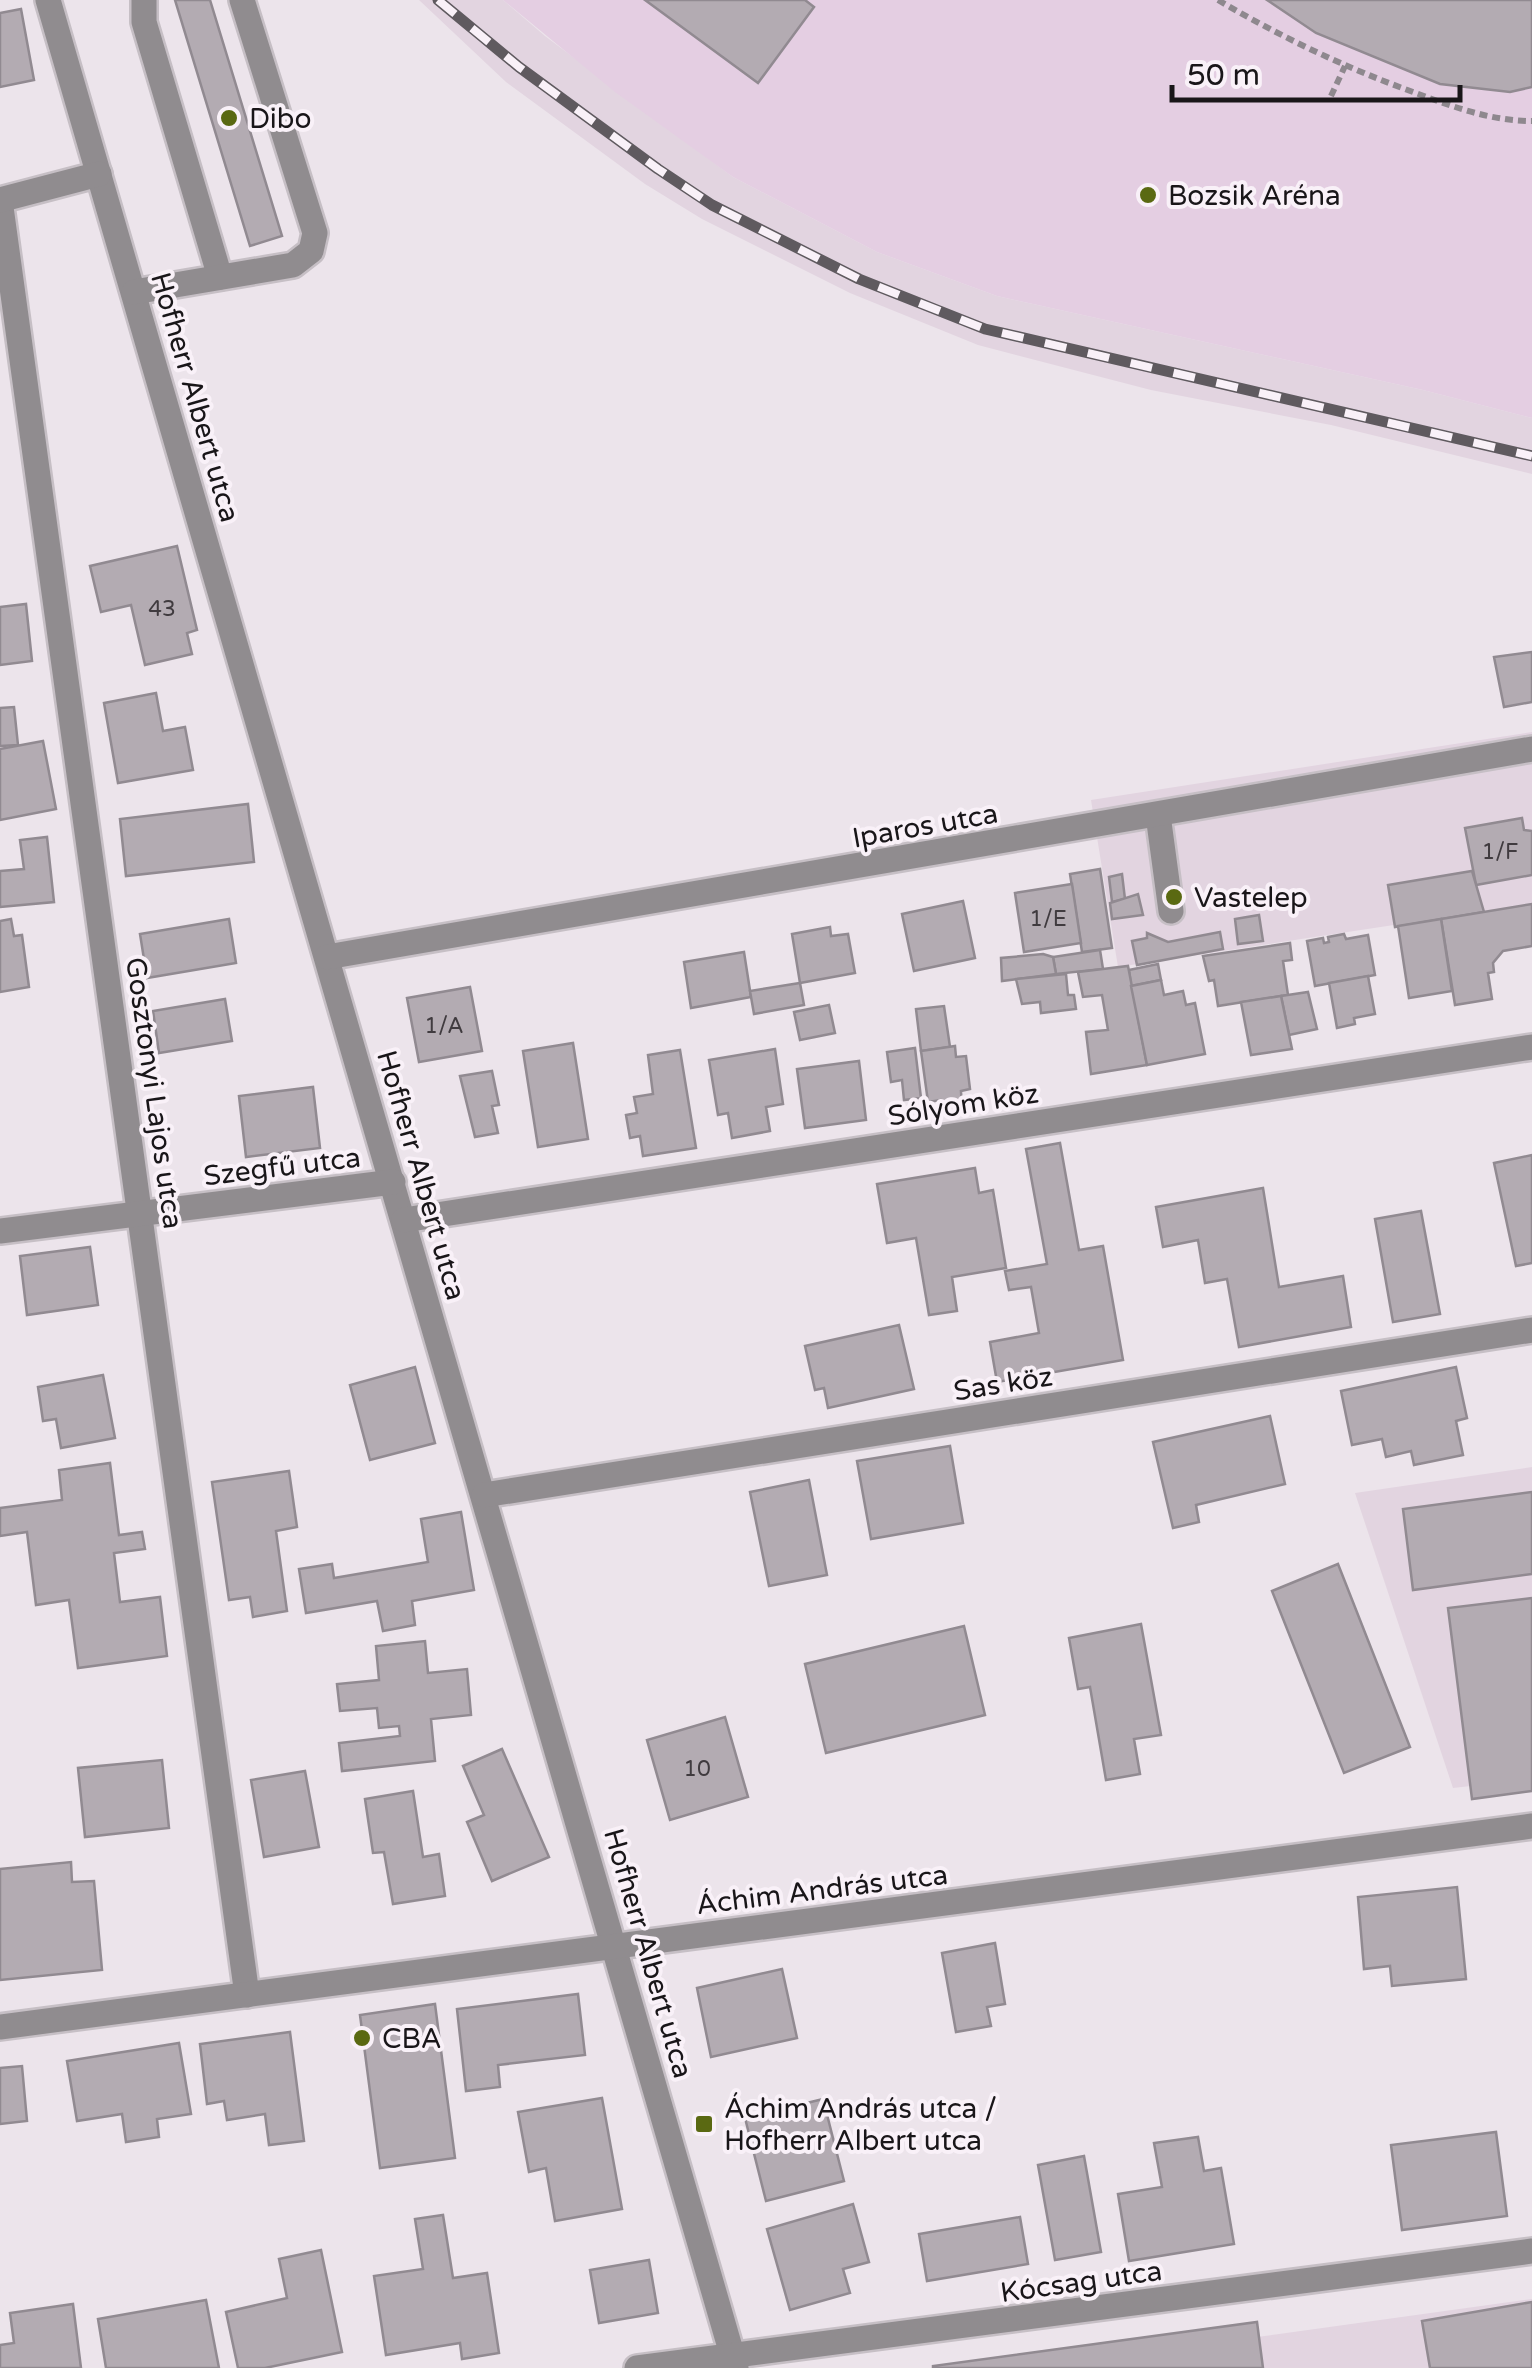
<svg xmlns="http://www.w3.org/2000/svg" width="1532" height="2368" viewBox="0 0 1532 2368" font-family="'Varela Round',sans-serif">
<rect width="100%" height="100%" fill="#ece4eb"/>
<g fill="#e2d4e0">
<path d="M419 0H503L545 36 733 177 877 252 997 296 1423 390 1532 418V474L1331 425 1151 390 978 345 850 293 702 219 645 184 506 82Z"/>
<path d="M1532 732V904L1118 967 1091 800Z"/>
<path d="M1532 1467V1779L1453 1788 1355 1493Z"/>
<path d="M1532 2299V2368H1035Z"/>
</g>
<path fill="#e4cee2" d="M503 0H1532V418L1423 390 997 296 877 252 733 177 615 92Z"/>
<g fill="#b3abb2" stroke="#918a91" stroke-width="2.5">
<path d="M175 0H210L282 236 250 246Z"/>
<path d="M645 0H805L814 7 758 83Z"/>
<path d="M1267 0H1532V87L1510 92 1440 84 1316 33Z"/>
<path d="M21 9 34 80 0 87V13Z"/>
<path d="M177 546 197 630 187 633 192 654 145 665 131 605 101 612 90 566Z"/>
<path d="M26 604 32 661 0 665V607Z"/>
<path d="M1532 652V702L1504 707 1494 657Z"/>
<path d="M156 693 163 731 185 727 193 770 118 783 104 703Z"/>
<path d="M14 707 18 745 0 746V708Z"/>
<path d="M43 741 56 809 0 820V749Z"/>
<path d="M248 804 254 862 126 876 120 819Z"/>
<path d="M1522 818 1524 830 1532 831V875L1476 885 1465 828Z"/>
<path d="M47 837 54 902 0 907V871L24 869 20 840Z"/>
<path d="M1100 869 1112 948 1082 952 1070 874Z"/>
<path d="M1472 871 1484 912 1395 927 1388 885Z"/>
<path d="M1122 874 1125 899 1112 902 1109 877Z"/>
<path d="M1072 884 1081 943 1024 952 1015 893Z"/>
<path d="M1138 894 1143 915 1112 919 1110 903Z"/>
<path d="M963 901 975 958 914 971 902 914Z"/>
<path d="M1532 904V946L1503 951 1493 963 1494 972 1488 973 1492 999 1455 1005 1441 919Z"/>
<path d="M1259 915 1263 941 1238 944 1235 919Z"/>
<path d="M11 919 14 936 22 935 29 987 0 992V921Z"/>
<path d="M229 919 236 963 147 978 140 934Z"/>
<path d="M1441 919 1452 991 1409 998 1398 926Z"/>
<path d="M830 927 831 936 848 934 855 973 800 983 792 934Z"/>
<path d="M1220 932 1223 949 1137 965 1132 941 1147 938V933L1168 942Z"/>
<path d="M1344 934 1346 939 1368 935 1375 975 1315 986 1307 941 1323 938 1324 943 1329 942 1328 937Z"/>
<path d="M1290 943 1292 960 1283 961 1288 995 1218 1006 1214 980 1209 981 1203 956Z"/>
<path d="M1100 950 1103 969 1056 974 1053 957Z"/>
<path d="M744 952 751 997 691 1008 684 962Z"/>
<path d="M1043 954 1053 957 1056 974 1002 981 1001 958Z"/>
<path d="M1158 964 1161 980 1131 986 1129 970Z"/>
<path d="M1128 966 1147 1065 1091 1074 1086 1032 1108 1030 1102 995 1083 997 1078 972Z"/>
<path d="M1066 974 1068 995H1074L1076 1009 1041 1013 1040 1002 1022 1004 1016 979Z"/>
<path d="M1368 976 1375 1014 1354 1018 1355 1024 1337 1028 1329 983Z"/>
<path d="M1161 980 1164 995 1183 991 1186 1005 1195 1003 1205 1054 1147 1065 1131 986Z"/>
<path d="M800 983 804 1005 754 1014 750 991Z"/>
<path d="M470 987 482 1051 419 1062 407 998Z"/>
<path d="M1308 992 1317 1029 1289 1035 1281 996Z"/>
<path d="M1281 996 1292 1049 1251 1055 1241 1002Z"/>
<path d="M225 999 232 1041 159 1053 153 1011Z"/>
<path d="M829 1005 835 1033 800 1040 794 1012Z"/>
<path d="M944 1006 950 1047 921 1051 916 1009Z"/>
<path d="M573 1043 588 1139 538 1147 523 1051Z"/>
<path d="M955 1046 956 1057 966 1056 970 1089 961 1091 962 1110 941 1100 928 1102 921 1051Z"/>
<path d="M915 1048 921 1098 904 1100 902 1080 891 1082 887 1052Z"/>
<path d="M775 1049 783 1104 766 1107 770 1131 732 1138 728 1113 718 1115 709 1060Z"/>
<path d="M680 1050 696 1148 643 1156 640 1136 630 1138 626 1115 637 1113 634 1097 653 1094 648 1055Z"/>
<path d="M859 1061 866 1120 805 1128 797 1069Z"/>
<path d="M492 1071 499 1105 492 1106 498 1133 475 1137 460 1076Z"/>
<path d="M313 1087 320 1148 246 1157 239 1096Z"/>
<path d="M1060 1143 1079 1250 1103 1246 1123 1360 997 1382 990 1342 1039 1333 1031 1287 1009 1290 1005 1271 1047 1264 1026 1149Z"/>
<path d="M1532 1155V1263L1516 1266 1494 1163Z"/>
<path d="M975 1168 979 1193 993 1190 1006 1268 952 1277 957 1311 929 1315 916 1238 887 1243 877 1184Z"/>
<path d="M1263 1188 1279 1287 1343 1276 1351 1327 1239 1347 1227 1279 1205 1283 1198 1240 1163 1247 1156 1207Z"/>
<path d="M1421 1211 1440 1314 1393 1322 1375 1219Z"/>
<path d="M90 1247 98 1305 27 1315 20 1256Z"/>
<path d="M899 1325 914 1389 828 1408 824 1388 815 1390 805 1346Z"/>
<path d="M415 1367 435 1443 370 1460 350 1385Z"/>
<path d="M1456 1367 1467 1418 1456 1421 1463 1455 1414 1465 1411 1451 1386 1457 1382 1439 1352 1445 1341 1391Z"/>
<path d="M103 1375 115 1438 61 1448 56 1419 43 1421 38 1387Z"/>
<path d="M1270 1416 1285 1484 1196 1505 1199 1522 1173 1528 1153 1442Z"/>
<path d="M950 1446 963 1523 871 1539 857 1461Z"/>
<path d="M110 1463 119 1535 142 1532 145 1549 114 1553 120 1602 160 1597 167 1656 78 1668 69 1600 36 1605 27 1532 0 1536V1508L62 1500 59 1470Z"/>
<path d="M289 1471 297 1527 276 1531 287 1611 253 1617 250 1597 229 1600 212 1482Z"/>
<path d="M809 1480 827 1575 769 1586 750 1492Z"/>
<path d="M1532 1492V1574L1413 1590 1403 1509Z"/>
<path d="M461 1512 474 1590 412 1601 415 1625 383 1631 377 1601 306 1613 299 1569 332 1564 334 1578 428 1562 421 1519Z"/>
<path d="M1338 1564 1410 1747 1344 1773 1272 1591Z"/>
<path d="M1532 1598V1791L1472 1799 1448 1608Z"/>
<path d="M1141 1624 1161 1735 1134 1739 1140 1774 1106 1780 1090 1687 1078 1689 1069 1638Z"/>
<path d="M964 1626 985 1715 826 1753 805 1664Z"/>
<path d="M425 1641 428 1673 467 1669 471 1715 431 1719 435 1761 342 1771 339 1743 400 1736 399 1726 379 1728 377 1708 340 1711 337 1684 379 1680 376 1646Z"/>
<path d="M725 1717 748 1797 670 1820 647 1740Z"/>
<path d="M502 1749 549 1857 492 1881 467 1822 484 1815 463 1766Z"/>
<path d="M162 1760 169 1828 85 1837 78 1768Z"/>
<path d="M305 1771 319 1847 264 1857 251 1780Z"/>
<path d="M413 1791 423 1857 439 1854 445 1896 393 1904 384 1852 373 1853 365 1799Z"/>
<path d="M71 1862 72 1882 94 1881 102 1970 0 1980V1869Z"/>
<path d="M1457 1887 1466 1979 1392 1986 1390 1966 1364 1969 1358 1897Z"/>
<path d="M995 1943 1005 2004 987 2007 991 2026 956 2032 942 1953Z"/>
<path d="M782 1969 797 2038 711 2057 697 1988Z"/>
<path d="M578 1994 585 2055 498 2065 500 2087 466 2091 457 2009Z"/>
<path d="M435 2004 455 2158 380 2168 360 2015Z"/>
<path d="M290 2032 304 2141 269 2145 265 2114 227 2120 224 2101 207 2104 200 2044Z"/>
<path d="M179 2043 191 2114 157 2119 159 2137 126 2142 122 2114 77 2121 67 2061Z"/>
<path d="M22 2066 27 2121 0 2124V2068Z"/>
<path d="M602 2098 622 2209 555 2221 546 2168 529 2172 518 2112Z"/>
<path d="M823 2099 844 2181 766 2201 745 2118Z"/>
<path d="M1496 2132 1507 2216 1402 2230 1391 2145Z"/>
<path d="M1198 2137 1204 2171 1221 2168 1234 2244 1129 2261 1118 2194 1162 2187 1154 2143Z"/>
<path d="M1084 2156 1101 2252 1055 2260 1038 2165Z"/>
<path d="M853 2204 869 2262 843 2269 850 2293 790 2310 767 2229Z"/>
<path d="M443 2215 453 2278 487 2273 499 2353 462 2359 460 2343 386 2355 374 2276 423 2269 415 2219Z"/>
<path d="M1020 2217 1028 2264 927 2281 919 2234Z"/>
<path d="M321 2250 342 2352 265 2368H238L226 2312 287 2298 279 2259Z"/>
<path d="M649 2260 658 2313 599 2323 590 2270Z"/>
<path d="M206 2300 219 2368H106L98 2319Z"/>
<path d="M1532 2302V2368H1430L1422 2321Z"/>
<path d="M73 2304 81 2368H0V2345L14 2343 10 2313Z"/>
<path d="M1257 2322 1263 2368H933V2366Z"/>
</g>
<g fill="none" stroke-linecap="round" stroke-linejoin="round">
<defs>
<g id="minor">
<path d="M48 0 736 2368"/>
<path d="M144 0V22L220 277"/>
<path d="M0 200 247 1995"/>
<path d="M0 200 99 174"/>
<path d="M134 292 293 265 311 251 315 233 242 0"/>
<path d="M1158 815 1171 911"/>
<path d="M327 957 1532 749"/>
<path d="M404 1220 1532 1047"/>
<path d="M0 1231 393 1182"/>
<path d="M484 1495 1532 1330"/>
<path d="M0 2027 1532 1826"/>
<path d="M637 2368 1532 2251"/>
</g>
</defs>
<use href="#minor" stroke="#c6bfc5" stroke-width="30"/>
<g stroke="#8e888e" stroke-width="6" stroke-dasharray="8 5" stroke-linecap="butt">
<path d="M1218 0C1281 37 1344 67 1413 92 1451 106 1490 121 1532 121"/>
<path d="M1331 96 1345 66"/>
</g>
<use href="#minor" stroke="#908c8f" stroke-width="25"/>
<defs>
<path id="rail" d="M438 0 519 67 658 169 712 205 859 279 985 329 1532 456"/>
</defs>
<use href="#rail" stroke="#5f5a5f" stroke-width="11"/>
<use href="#rail" stroke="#f9f1f8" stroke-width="8" stroke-dasharray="22" stroke-linecap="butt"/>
</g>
<g fill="#5a6912" stroke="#f9f1f8" stroke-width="4">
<circle cx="229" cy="118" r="10"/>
<circle cx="1148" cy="195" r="10"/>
<circle cx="1174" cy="897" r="10"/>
<circle cx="362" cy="2038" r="10"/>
<rect x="694" y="2114" width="20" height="20" rx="5"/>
</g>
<g text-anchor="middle" stroke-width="8" stroke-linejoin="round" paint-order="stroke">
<g font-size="22" fill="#403b3f">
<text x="162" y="616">43</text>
<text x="1500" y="859">1/F</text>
<text x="1048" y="926">1/E</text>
<text x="444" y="1033">1/A</text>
<text x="697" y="1776">10</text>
</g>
<g font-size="28" fill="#191619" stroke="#f9f1f8" text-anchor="start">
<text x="249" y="128">Dibo</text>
<text x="1168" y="205">Bozsik Aréna</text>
<text x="1194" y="907">Vastelep</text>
<text x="382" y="2048">CBA</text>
<text x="724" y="2118">Áchim András utca /<tspan x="724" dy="32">Hofherr Albert utca</tspan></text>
</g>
<g font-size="28" fill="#191619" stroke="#f9f1f8">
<text transform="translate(196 397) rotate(74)" y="10">Hofherr Albert utca</text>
<text transform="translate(925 825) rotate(-10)" y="10">Iparos utca</text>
<text transform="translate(155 1093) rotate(82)" y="10">Gosztonyi Lajos utca</text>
<text transform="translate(963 1104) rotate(-9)" y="10">Sólyom köz</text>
<text transform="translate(282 1166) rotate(-7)" y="10">Szegfű utca</text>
<text transform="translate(422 1175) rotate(74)" y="10">Hofherr Albert utca</text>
<text transform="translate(1003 1383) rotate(-9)" y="10">Sas köz</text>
<text transform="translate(822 1889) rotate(-7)" y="10">Áchim András utca</text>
<text transform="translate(649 1953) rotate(74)" y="10">Hofherr Albert utca</text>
<text transform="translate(1081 2281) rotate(-8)" y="10">Kócsag utca</text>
</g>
</g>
<path d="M1172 85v15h288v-15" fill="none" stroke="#191619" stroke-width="5"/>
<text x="1187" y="85" font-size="30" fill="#191619" stroke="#f9f1f8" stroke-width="8" paint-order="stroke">50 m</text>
</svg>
